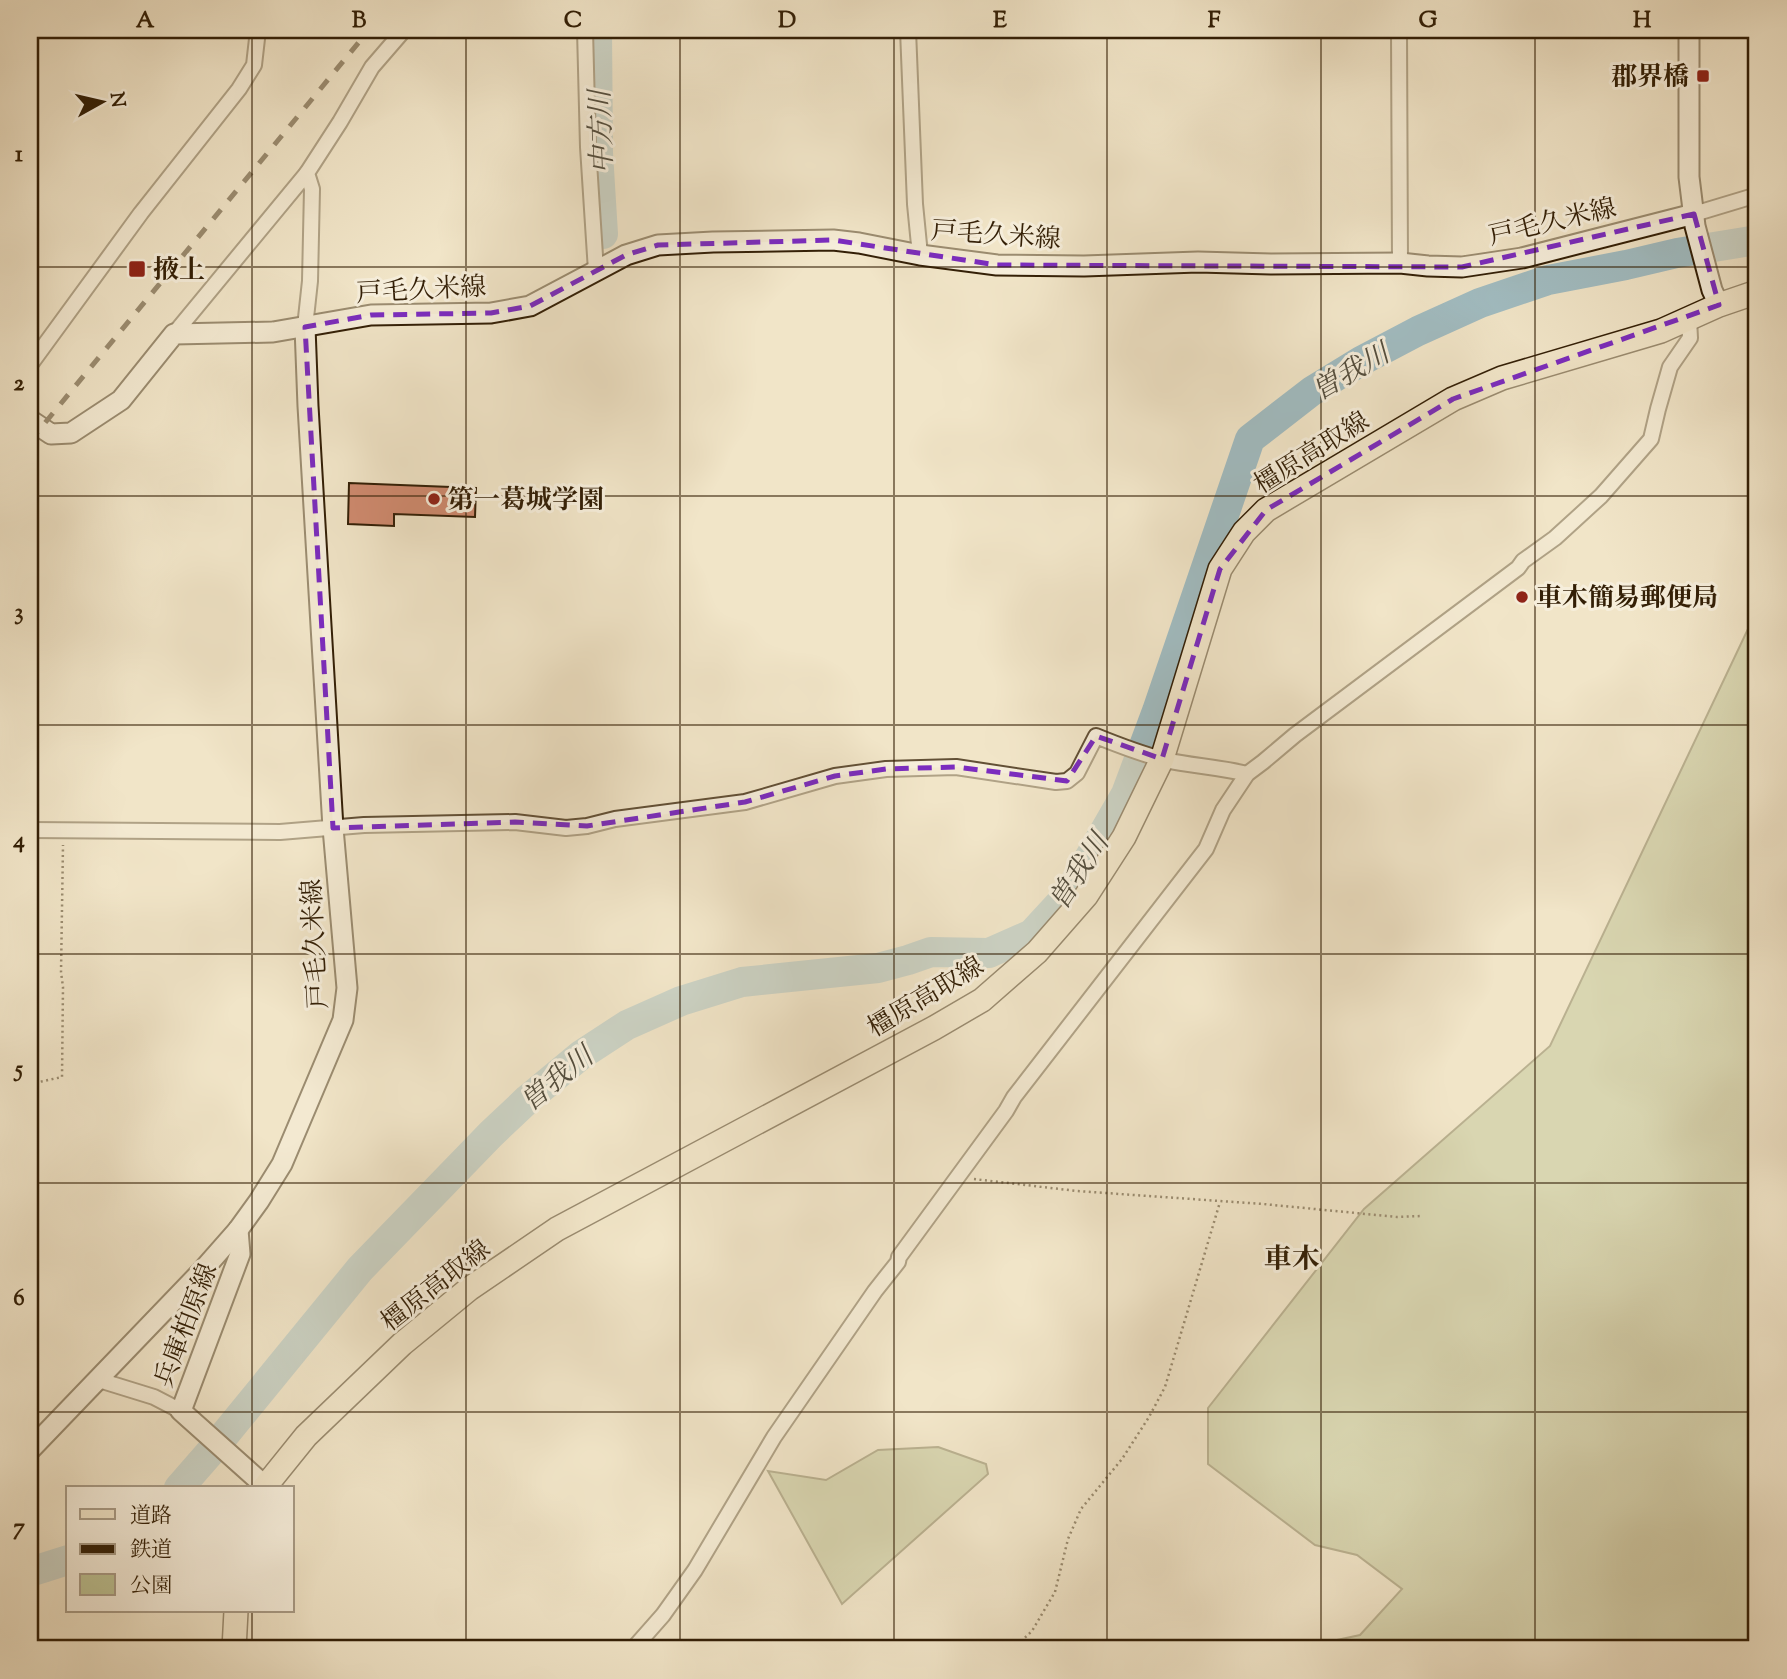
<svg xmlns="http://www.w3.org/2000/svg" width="1787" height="1679" viewBox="0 0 1787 1679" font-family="'Sorts Mill Goudy','Noto Serif JP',serif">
<rect width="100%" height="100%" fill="#f1e5c8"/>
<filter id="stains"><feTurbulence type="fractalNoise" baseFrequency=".00286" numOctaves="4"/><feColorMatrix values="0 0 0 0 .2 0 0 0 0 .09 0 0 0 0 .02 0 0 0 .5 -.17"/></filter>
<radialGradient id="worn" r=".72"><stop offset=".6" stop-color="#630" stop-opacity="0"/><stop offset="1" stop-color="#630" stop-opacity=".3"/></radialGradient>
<g fill="#bdc394" stroke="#78714d" stroke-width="2">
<path d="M1757 610V1649H1295L1360 1635 1402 1589 1357 1555 1315 1545 1208 1464V1408L1364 1209 1550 1046Z"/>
<path d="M938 1447 986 1464 988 1474 842 1604 768 1471 826 1480 878 1450Z"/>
</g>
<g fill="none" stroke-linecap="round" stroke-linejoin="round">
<g stroke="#a1bcc1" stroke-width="30">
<path d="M597 30 598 153 603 234"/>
<path d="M179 1488 213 1449 360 1269 491 1134 528 1099 581 1055 627 1025 681 1001 742 982 878 968 908 960 931 952 989 953 1032 934 1068 895 1126 794 1157 711 1250 439 1312 391 1361 361 1418 331 1480 303 1548 280 1626 265 1677 253 1757 240"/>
<path d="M30 1572 68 1560"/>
</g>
</g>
<path fill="#cf8a6f" stroke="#331f06" stroke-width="2" d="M349 483 476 488 475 517 394 514V526L348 524Z"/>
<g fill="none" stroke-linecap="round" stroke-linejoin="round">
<defs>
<g id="street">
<path d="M585 30 588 147 596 271"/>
<path d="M908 30 915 204 920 255"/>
<path d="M1399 30 1400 263"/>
<path d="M1694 214 1757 195"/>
<path d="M305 327 310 281 312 189 307 173 340 122 372 67 404 30"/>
<path d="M174 334 307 173"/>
<path d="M30 365 141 213 239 89 254 65 258 30"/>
<path d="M30 830 280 832 364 825 515 822 566 828 587 826 615 819 745 802 835 776 886 769 956 767 1056 782 1067 781 1077 773 1096 736C1118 745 1142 754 1165 760 1192 766 1220 767 1247 774"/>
<path d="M99 1380 154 1397 181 1411"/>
<path d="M633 1649 663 1615 695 1570 774 1437 875 1291 898 1262 899 1257 1006 1111 1014 1097 1206 849 1223 810 1247 774 1263 762 1295 735 1518 568 1523 561 1555 538 1601 496 1651 439 1658 409 1670 367 1690 338 1689 319"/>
</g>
<g id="secondary">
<path d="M1689 30V177L1695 226 1712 290 1719 305"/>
<path d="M30 420 51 434 71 433 121 400 174 334 273 332 371 315 491 313 530 306 626 255 658 245 713 242 833 240 859 243 920 255 997 265 1084 266 1198 262 1271 264 1400 263 1428 266 1462 267 1522 258 1694 214"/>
<path d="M238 1230 240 1254 181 1411 265 1486"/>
<path d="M30 1450 201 1272 238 1230 259 1201 282 1164 343 1020 347 988 333 828 308 406 305 327"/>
</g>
<g id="primary">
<path d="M264 1488 306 1436 402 1344 469 1289 557 1229 934 1028 982 1000 1037 952 1086 896 1124 837 1162 759 1220 569 1244 532 1266 510 1453 399 1502 378 1661 331 1719 305 1757 292"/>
<path d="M234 1649 236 1611"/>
</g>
</defs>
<use href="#street" stroke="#625036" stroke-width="18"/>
<use href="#secondary" stroke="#331f06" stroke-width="23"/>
<use href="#primary" stroke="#331f06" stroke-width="26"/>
<g stroke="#331f06" stroke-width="2.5" stroke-dasharray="2 3.5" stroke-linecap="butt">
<path d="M30 1084 62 1077 63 987 61 972 63 845"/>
<path d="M974 1179 1077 1191 1263 1204 1397 1217 1421 1216"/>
<path d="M1013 1649 1032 1631 1055 1592 1068 1539 1081 1509 1122 1459 1149 1417 1165 1387 1220 1202"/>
</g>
<use href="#street" stroke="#f6eedb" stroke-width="14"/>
<use href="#secondary" stroke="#f6eedb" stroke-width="19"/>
<use href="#primary" stroke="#f1e5c8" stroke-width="23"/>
<path stroke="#331f06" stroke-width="5" stroke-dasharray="12 12" stroke-linecap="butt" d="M30 441 369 30"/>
</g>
<path d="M0 0H1787V1679H0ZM1694 214 1719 305 1453 399 1266 510 1220 569 1162 759 1096 736 1067 781 956 767 886 769 835 776 745 802 587 826 515 822 333 828 305 327 371 315 491 313 530 306 626 255 658 245 833 240 997 265 1462 267Z" fill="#f1e5c8" fill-opacity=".55" fill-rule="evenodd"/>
<path fill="none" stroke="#7b2cbf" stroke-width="5" stroke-dasharray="14 9" stroke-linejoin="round" d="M1694 214 1719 305 1453 399 1266 510 1220 569 1162 759 1096 736 1067 781 956 767 886 769 835 776 745 802 587 826 515 822 333 828 305 327 371 315 491 313 530 306 626 255 658 245 833 240 997 265 1462 267Z"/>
<path fill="none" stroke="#331f06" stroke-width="2" stroke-opacity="0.55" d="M252 30V1488M466 30V1649M680 30V1649M894 30V1649M1107 30V1649M1321 30V1649M1535 30V1649M30 267H1757M30 496H1757M30 725H1757M30 954H1757M30 1183H1757M30 1412H1757M252 1611V1649"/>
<g fill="#8f2418" stroke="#f6eedb" stroke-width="2.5">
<rect x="1696" y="69" width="14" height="14" rx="3.5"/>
<rect x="128" y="260" width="18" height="18" rx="3.5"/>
<circle cx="434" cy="499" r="7"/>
<circle cx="1522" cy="597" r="7"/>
</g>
<g text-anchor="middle" stroke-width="6" stroke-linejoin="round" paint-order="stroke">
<g font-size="26" font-weight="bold" fill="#331f06" stroke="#f6eedb" text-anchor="start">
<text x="1689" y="85" text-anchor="end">郡界橋</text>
<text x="153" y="278">掖上</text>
<text x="448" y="508">第一葛城学園</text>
<text x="1536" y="606">車木簡易郵便局</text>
</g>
<g font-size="26" fill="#331f06" stroke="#f6eedb">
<text transform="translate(1552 221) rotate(-13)" y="9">戸毛久米線</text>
<text transform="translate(996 234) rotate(4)" y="9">戸毛久米線</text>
<text transform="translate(421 289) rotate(-3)" y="9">戸毛久米線</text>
<text transform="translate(1311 452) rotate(-32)" y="9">橿原高取線</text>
<text transform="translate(314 944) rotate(-93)" y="9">戸毛久米線</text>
<text transform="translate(925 996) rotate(-31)" y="9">橿原高取線</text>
<text transform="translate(435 1285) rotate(-38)" y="9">橿原高取線</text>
<text transform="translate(185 1325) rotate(-69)" y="9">兵庫柏原線</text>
</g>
<g font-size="28" font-style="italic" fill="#544e3e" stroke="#f6eedb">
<text transform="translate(600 132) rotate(-92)" y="10">中方川</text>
<text transform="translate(1350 371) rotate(-30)" y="10">曽我川</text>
<text transform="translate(1078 871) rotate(-57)" y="10">曽我川</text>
<text transform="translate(556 1078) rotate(-39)" y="10">曽我川</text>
</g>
<g font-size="28" font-weight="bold" fill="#331f06" stroke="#f6eedb">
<text x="1292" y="1268">車木</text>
</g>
</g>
<rect width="1787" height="1679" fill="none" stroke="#f1e5c8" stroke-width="77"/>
<rect x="66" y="1486" width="228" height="126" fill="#f6eedb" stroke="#a89b86" stroke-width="2"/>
<rect x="80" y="1509" width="35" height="10" fill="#f1e5c8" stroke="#a89b86" stroke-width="2"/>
<text x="130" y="1522" font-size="21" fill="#331f06">道路</text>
<rect x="80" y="1544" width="35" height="10" fill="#331f06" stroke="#a89b86" stroke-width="2"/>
<text x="130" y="1556" font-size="21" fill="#331f06">鉄道</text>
<rect x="80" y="1574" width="35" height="21" fill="#bdc394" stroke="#a89b86" stroke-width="2"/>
<text x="130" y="1592" font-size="21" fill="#331f06">公園</text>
<g transform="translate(102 102) rotate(82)" stroke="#f6eedb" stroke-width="5" paint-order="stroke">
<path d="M0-5L12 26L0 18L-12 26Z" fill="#331f06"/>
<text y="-10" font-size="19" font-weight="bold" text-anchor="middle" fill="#331f06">N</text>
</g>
<rect x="38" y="38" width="1710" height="1602" fill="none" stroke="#331f06" stroke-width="2.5"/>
<g font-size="23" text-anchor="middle" font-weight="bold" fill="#331f06">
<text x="145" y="27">A</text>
<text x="359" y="27">B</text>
<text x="573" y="27">C</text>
<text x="787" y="27">D</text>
<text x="1000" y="27">E</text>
<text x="1214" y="27">F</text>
<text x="1428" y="27">G</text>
<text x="1642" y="27">H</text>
<text x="19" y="161">1</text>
<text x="19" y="390">2</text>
<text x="19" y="619">3</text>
<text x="19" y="847">4</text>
<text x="19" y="1076">5</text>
<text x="19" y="1305">6</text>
<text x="19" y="1534">7</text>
</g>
<rect width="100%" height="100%" filter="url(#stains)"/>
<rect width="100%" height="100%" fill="url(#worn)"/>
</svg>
